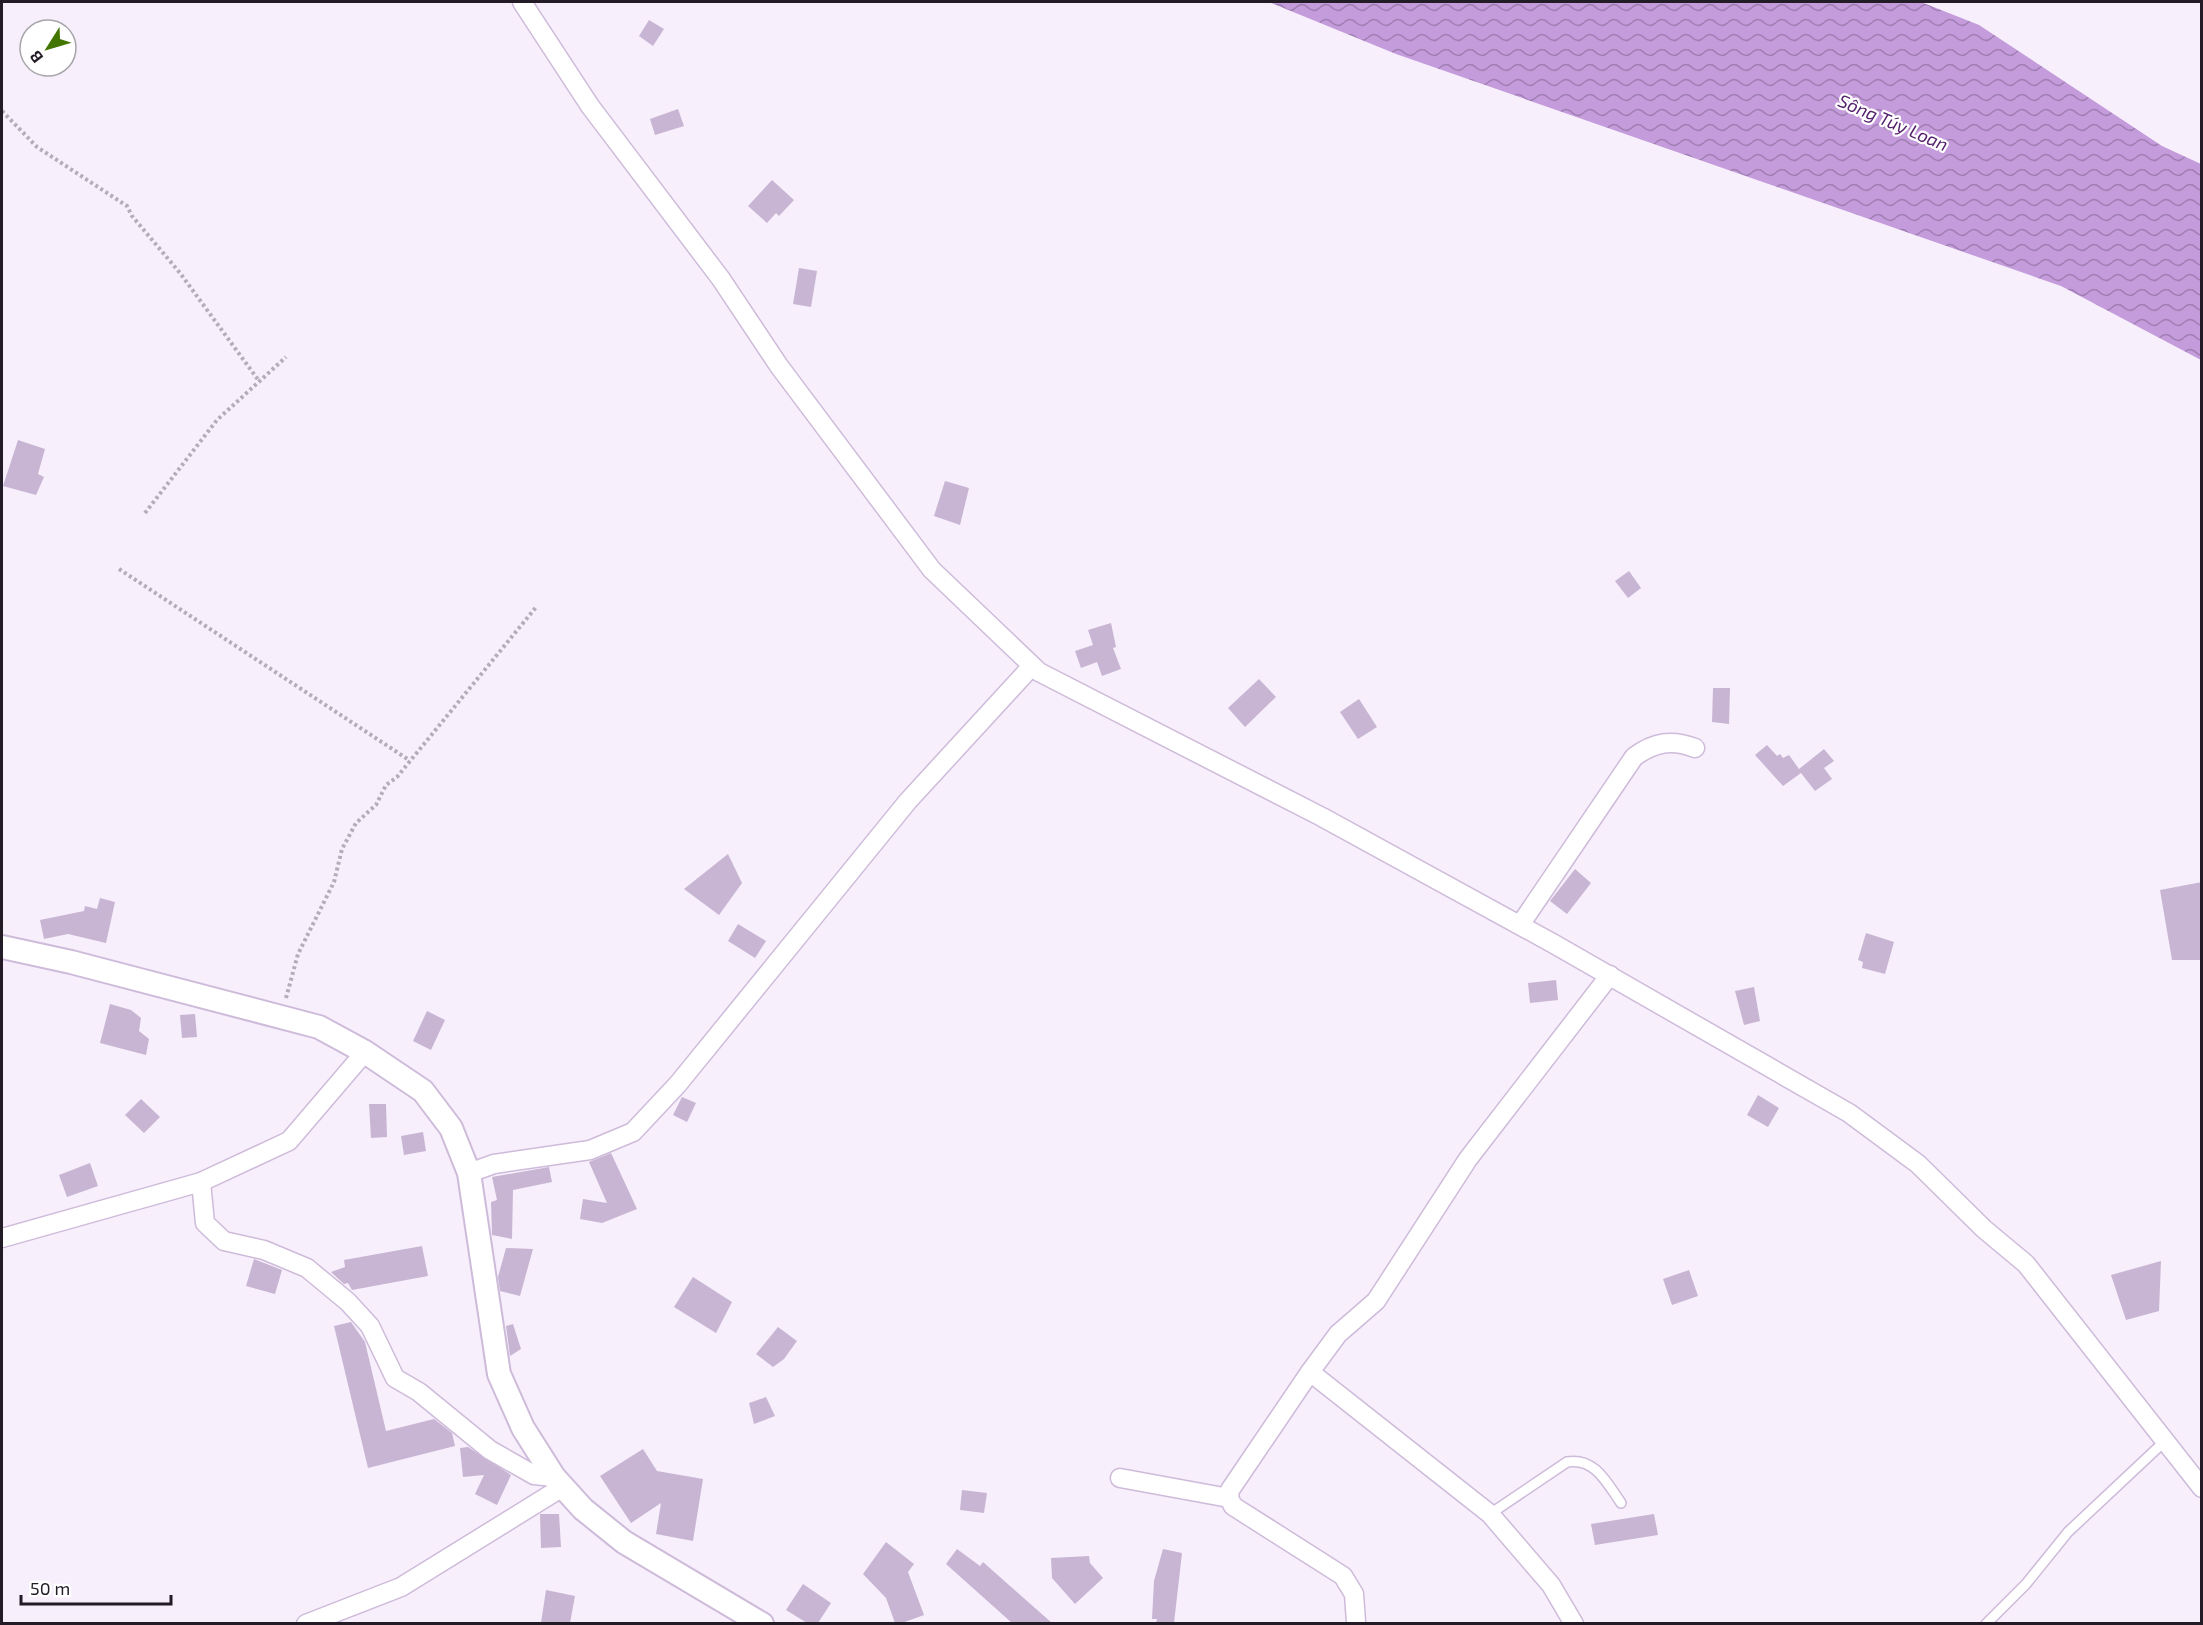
<svg xmlns="http://www.w3.org/2000/svg" width="2203" height="1625" viewBox="0 0 2203 1625" font-family="'Exo 2',sans-serif">
<defs>
<pattern id="water-waves" width="16" height="10" patternUnits="userSpaceOnUse" patternTransform="scale(1.5)"><rect width="16" height="10" fill="#c49bdb"/><path d="M0 5q4-4 8 0t8 0" fill="none" stroke="#9f7eb2"/></pattern>
</defs>
<rect width="100%" height="100%" fill="#f7effc"/>
<path fill="url(#water-waves)" d="M1269 2H1921L1979 25 2162 146 2201 164V360L2061 286 1396 54Z"/>
<g fill="#c8b5d3">
<path d="M649 20 664 29 653 46 639 36Z"/>
<path d="M678 109 684 126 655 135 650 119Z"/>
<path d="M772 180 794 200 779 216 776 213 767 223 748 206Z"/>
<path d="M799 268 817 271 811 307 793 304Z"/>
<path d="M18 440 45 449 38 474 44 477 36 495 3 486Z"/>
<path d="M945 481 969 488 960 525 934 516Z"/>
<path d="M1629 571 1641 588 1628 598 1615 581Z"/>
<path d="M1111 623 1116 647 1113 648 1121 669 1102 676 1097 662 1081 668 1075 651 1093 645 1088 630Z"/>
<path d="M1259 679 1276 697 1245 727 1228 708Z"/>
<path d="M1713 688H1730L1729 724 1712 722Z"/>
<path d="M1359 699 1377 727 1358 739 1340 712Z"/>
<path d="M1767 745 1777 756 1780 754 1783 758 1789 755 1799 769 1824 749 1834 761 1824 768 1832 779 1815 791 1801 773 1783 786 1755 755Z"/>
<path d="M728 854 742 883 719 915 684 889Z"/>
<path d="M1575 869 1591 883 1567 914 1550 901Z"/>
<path d="M2202 882V960H2172L2160 890Z"/>
<path d="M100 898 115 902 106 943 68 934 44 939 40 920 84 911 85 906 97 909Z"/>
<path d="M738 924 766 941 755 958 728 941Z"/>
<path d="M1866 933 1894 942 1885 974 1862 968 1863 962 1858 960Z"/>
<path d="M1556 980 1558 1000 1530 1003 1528 983Z"/>
<path d="M1754 987 1760 1021 1744 1025 1735 991Z"/>
<path d="M110 1004 131 1010 141 1018 139 1031 149 1039 146 1055 100 1043Z"/>
<path d="M427 1011 445 1020 431 1050 413 1041Z"/>
<path d="M195 1014 197 1037 182 1038 180 1015Z"/>
<path d="M1758 1095 1779 1108 1768 1127 1747 1115Z"/>
<path d="M682 1097 696 1103 687 1122 673 1115Z"/>
<path d="M141 1099 160 1117 144 1133 125 1115Z"/>
<path d="M369 1104H386L387 1137 371 1138Z"/>
<path d="M423 1132 426 1151 404 1155 401 1136Z"/>
<path d="M611 1153 637 1209 602 1223 580 1219 583 1199 607 1203 589 1162Z"/>
<path d="M90 1163 98 1186 67 1197 59 1175Z"/>
<path d="M549 1167 552 1182 513 1190 512 1239 492 1235 491 1202 497 1200 492 1177Z"/>
<path d="M422 1246 428 1276 352 1290 348 1283 344 1284 331 1272 345 1267 344 1260Z"/>
<path d="M506 1248 533 1249 520 1296 500 1291 498 1277Z"/>
<path d="M254 1259 282 1270 275 1294 246 1286Z"/>
<path d="M2161 1261 2159 1311 2126 1320 2111 1275Z"/>
<path d="M1689 1270 1698 1296 1672 1305 1663 1279Z"/>
<path d="M693 1277 732 1302 716 1333 674 1307Z"/>
<path d="M351 1322 365 1342 386 1431 434 1419 452 1433 455 1446 368 1468 334 1326Z"/>
<path d="M513 1324 521 1349 510 1356 506 1326Z"/>
<path d="M778 1327 797 1341 784 1359 773 1367 756 1354Z"/>
<path d="M766 1397 775 1416 754 1424 749 1403Z"/>
<path d="M468 1447 511 1475 497 1505 475 1494 484 1475 463 1477 460 1448Z"/>
<path d="M643 1449 657 1471 703 1479 693 1541 656 1534 661 1503 631 1523 600 1476Z"/>
<path d="M962 1490 987 1493 984 1513 960 1510Z"/>
<path d="M540 1514H559L561 1547 541 1548Z"/>
<path d="M1654 1514 1658 1535 1595 1545 1591 1524Z"/>
<path d="M886 1542 914 1564 908 1572 924 1615 902 1623H895L886 1598 863 1574Z"/>
<path d="M957 1549 980 1566 983 1562 1052 1623H1012L946 1564Z"/>
<path d="M1163 1549 1182 1553 1174 1623H1156L1157 1619H1152L1154 1581Z"/>
<path d="M1089 1556 1090 1563 1103 1578 1075 1604 1052 1578 1051 1558Z"/>
<path d="M803 1584 831 1603 818 1623H807L786 1610Z"/>
<path d="M546 1590 575 1596 570 1623H541Z"/>
</g>
<g fill="none" stroke-linecap="round" stroke-linejoin="round">
<defs>
<g id="service">
<path d="M1490 1514 1567 1462C1595 1457 1607 1483 1621 1503"/>
<path d="M1986 1624 2026 1584 2068 1532 2165 1441"/>
</g>
<g id="minor">
<path d="M522 2 590 106 721 279 779 366 932 570 1039 672 1322 817 1554 944 1849 1113 1918 1164 1984 1229 2026 1264 2202 1488"/>
<path d="M1520 925 1634 757C1654 742 1672 739 1695 748"/>
<path d="M469 1173 494 1164 590 1150 633 1132 678 1084 908 801 1032 666"/>
<path d="M201 1182 205 1223 224 1241 264 1250 307 1268 348 1302 370 1326 395 1378 419 1392 490 1450 534 1475 554 1477"/>
<path d="M2 1238 201 1182 289 1141 365 1052"/>
<path d="M1310 1372 1490 1514 1551 1585 1574 1624"/>
<path d="M1120 1478 1229 1498"/>
<path d="M1356 1622 1354 1594 1343 1576 1233 1506 1229 1498 1230 1490 1310 1372 1338 1334 1376 1301 1468 1159 1610 975"/>
<path d="M306 1624 401 1587 561 1488"/>
</g>
<path id="tertiary" d="M2 947 71 962 319 1027 365 1052 423 1091 451 1128 469 1173 499 1374 523 1428 554 1477 583 1509 624 1542 762 1624"/>
</defs>
<use href="#service" stroke="#cebbda" stroke-width="12"/>
<use href="#minor" stroke="#cebbda" stroke-width="21"/>
<use href="#tertiary" stroke="#cebbda" stroke-width="26"/>
<g stroke="#b4adb9" stroke-width="4" stroke-dasharray="3 3" stroke-linecap="butt">
<path d="M2 111 37 147 127 206 132 216 180 273 259 381"/>
<path d="M145 513 217 420 286 357"/>
<path d="M119 569 409 760"/>
<path d="M286 998 298 954 334 882 342 849 356 823 376 805 386 785 397 777 537 606"/>
</g>
<use href="#service" stroke="#fff" stroke-width="9"/>
<use href="#minor" stroke="#fff" stroke-width="18"/>
<use href="#tertiary" stroke="#fff" stroke-width="22"/>
</g>
<g text-anchor="middle" stroke-width="4.5" stroke-linejoin="round" paint-order="stroke">
<g font-size="18" font-style="italic" fill="#54216c" stroke="#fff">
<text transform="translate(1893 123) rotate(23)" y="6">Sông Túy Loan</text>
</g>
</g>
<rect width="2203" height="1625" fill="none" stroke="#231c27" stroke-width="6"/>
<g transform="translate(48 48) rotate(233)"><circle r="28" fill="#ffffff" stroke="#a7a4a9" stroke-width="1.5"/>
<path d="M0-4.5L10 22L0 15L-10 22Z" fill="#427600"/>
<text y="-9" font-size="16" font-weight="bold" text-anchor="middle" fill="#231c27">B</text>
</g>
<path d="M21 1595v9h150v-9" fill="none" stroke="#231c27" stroke-width="3"/>
<text x="30" y="1595" font-size="18" fill="#231c27" stroke="#ffffff" stroke-width="4.5" paint-order="stroke">50 m</text>
</svg>
